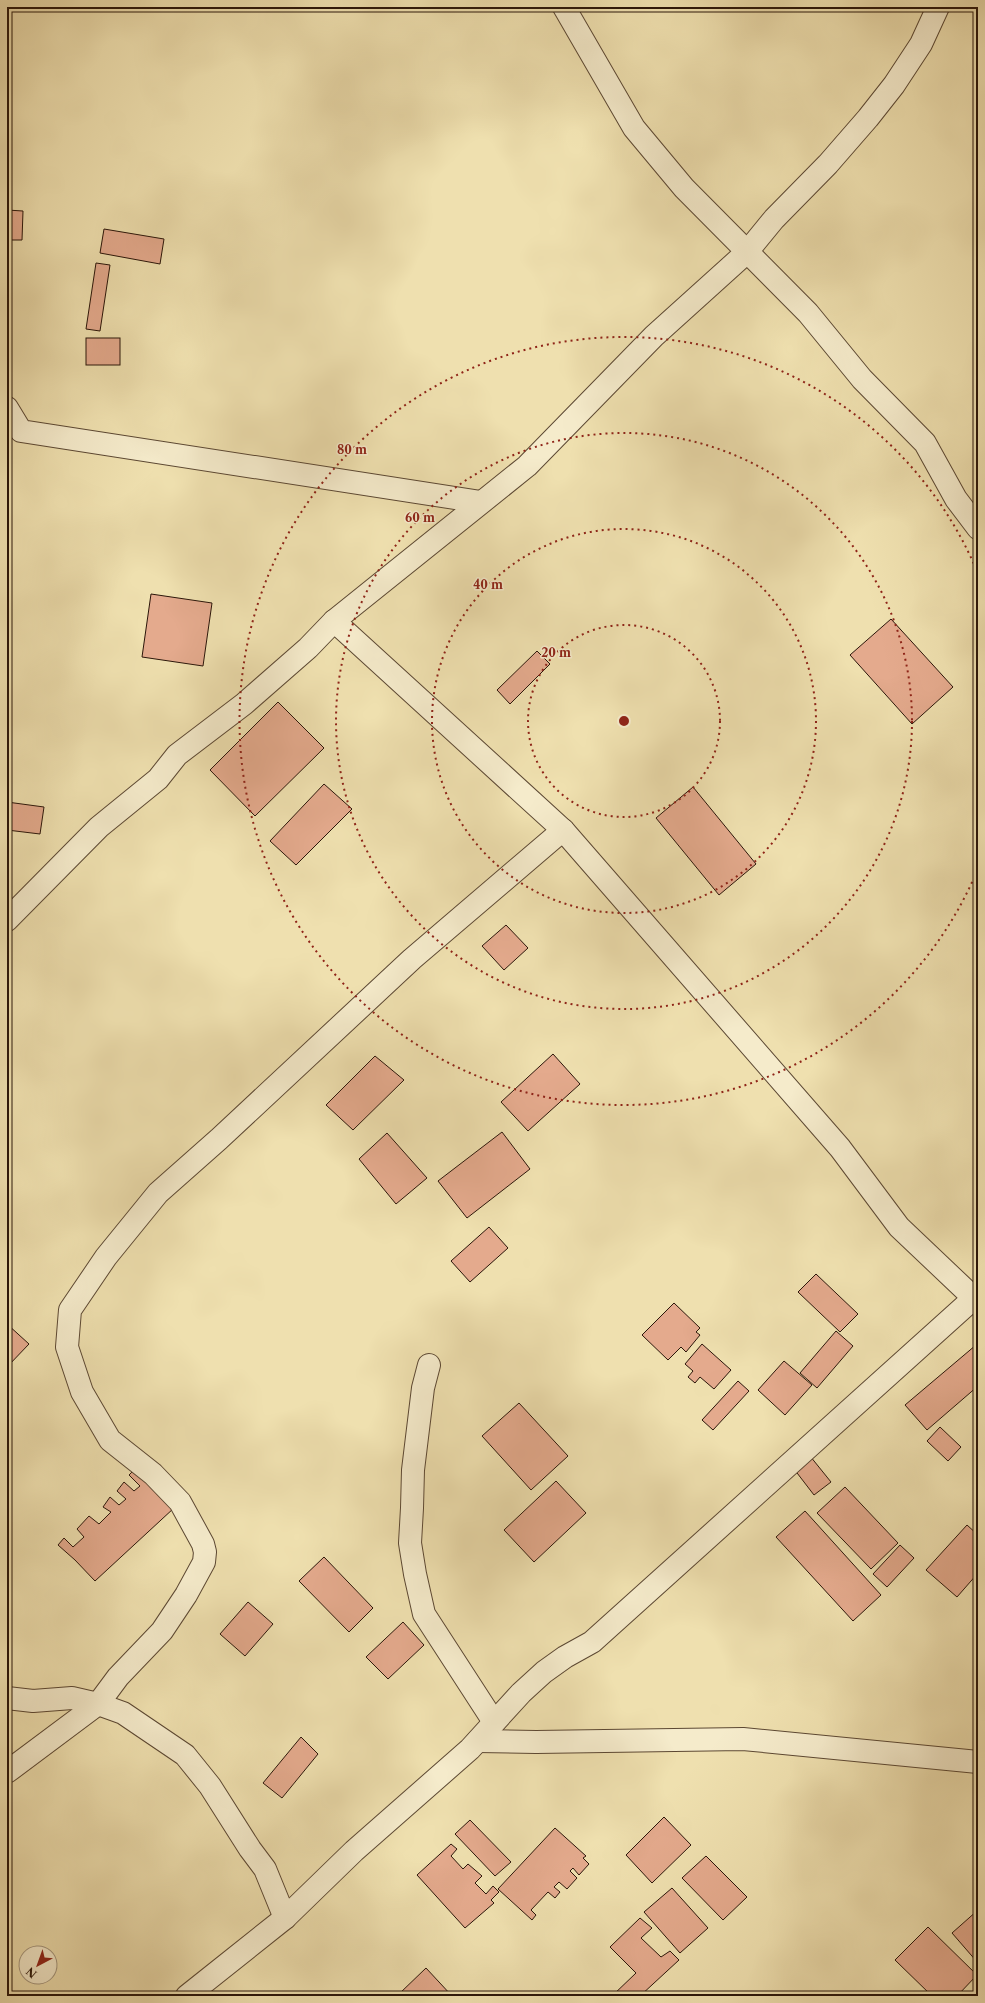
<svg xmlns="http://www.w3.org/2000/svg" width="985" height="2003" viewBox="0 0 985 2003" font-family="'Libre Caslon Text',serif">
<rect width="100%" height="100%" fill="#efe0af"/>
<filter id="stains"><feTurbulence type="fractalNoise" baseFrequency=".005" numOctaves="4"/><feColorMatrix values="0 0 0 0 .2 0 0 0 0 .09 0 0 0 0 .02 0 0 0 .5 -.17"/></filter>
<radialGradient id="worn" r=".72"><stop offset=".6" stop-color="#630" stop-opacity="0"/><stop offset="1" stop-color="#630" stop-opacity=".3"/></radialGradient>
<g fill="#e4aa8d" stroke="#2b160a">
<path d="M7 210 23 211 22 240H7Z"/>
<path d="M104 229 164 239 160 264 100 253Z"/>
<path d="M96 263 110 265 100 331 86 329Z"/>
<rect x="86" y="338" width="34" height="27"/>
<path d="M151 594 212 603 203 666 142 657Z"/>
<path d="M891 619 953 687 912 724 850 655Z"/>
<path d="M537 651 550 664 510 704 497 690Z"/>
<path d="M278 702 324 748 255 816 210 770Z"/>
<path d="M324 784 352 809 296 865 270 841Z"/>
<path d="M693 787 756 864 719 895 656 818Z"/>
<path d="M7 802 44 807 40 834 7 830Z"/>
<path d="M506 925 528 948 504 970 482 946Z"/>
<path d="M553 1054 580 1084 528 1131 501 1102Z"/>
<path d="M375 1056 404 1080 353 1130 326 1105Z"/>
<path d="M502 1132 530 1169 467 1218 438 1181Z"/>
<path d="M387 1133 427 1178 396 1204 359 1159Z"/>
<path d="M489 1227 508 1248 470 1282 451 1261Z"/>
<path d="M816 1274 858 1314 840 1332 798 1292Z"/>
<path d="M674 1303 700 1328 696 1332 700 1335 686 1352 681 1347 668 1360 642 1335Z"/>
<path d="M7 1324 29 1344 7 1367Z"/>
<path d="M836 1331 853 1346 817 1388 800 1373Z"/>
<path d="M702 1344 731 1370 714 1389 700 1377 695 1383 688 1377 693 1371 685 1364Z"/>
<path d="M976 1345 978 1348V1386L927 1430 905 1405Z"/>
<path d="M784 1361 812 1385 785 1415 758 1390Z"/>
<path d="M738 1381 749 1391 713 1430 702 1420Z"/>
<path d="M519 1403 568 1456 531 1490 482 1436Z"/>
<path d="M940 1427 961 1447 948 1461 927 1441Z"/>
<path d="M810 1456 831 1482 814 1495 794 1469Z"/>
<path d="M137 1467 174 1508 95 1581 75 1560 58 1545 64 1538 73 1547 84 1537 77 1529 89 1516 99 1524 111 1512 103 1507 110 1497 119 1505 126 1499 117 1491 124 1482 134 1491 140 1486 129 1475Z"/>
<path d="M556 1481 586 1513 534 1562 504 1530Z"/>
<path d="M845 1487 898 1543 871 1569 817 1513Z"/>
<path d="M805 1511 881 1595 853 1621 776 1537Z"/>
<path d="M967 1525 978 1535V1573L957 1597 926 1570Z"/>
<path d="M900 1545 914 1558 887 1587 873 1574Z"/>
<path d="M324 1557 373 1608 349 1632 299 1581Z"/>
<path d="M248 1602 273 1624 245 1656 220 1634Z"/>
<path d="M403 1622 424 1645 388 1679 366 1657Z"/>
<path d="M301 1737 318 1754 282 1798 263 1783Z"/>
<path d="M664 1817 691 1845 652 1883 626 1855Z"/>
<path d="M470 1820 511 1862 495 1876 455 1834Z"/>
<path d="M555 1828 586 1856 583 1858 589 1864 579 1875 573 1868 570 1871 577 1878 567 1889 559 1882 554 1887 560 1892 555 1898 548 1892 531 1910 536 1915 532 1920 498 1889Z"/>
<path d="M451 1844 457 1849 451 1856 463 1869 468 1864 482 1876 475 1883 486 1894 493 1886 499 1892 491 1900 494 1903 465 1928 417 1875Z"/>
<path d="M706 1856 747 1897 723 1920 682 1878Z"/>
<path d="M672 1888 708 1928 680 1953 644 1912Z"/>
<path d="M978 1910V1963L952 1933Z"/>
<path d="M640 1918 652 1928 641 1938 661 1957 670 1951 679 1960 640 1996H612L636 1973 610 1947Z"/>
<path d="M928 1927 977 1975 957 1996H932L895 1960Z"/>
<path d="M426 1968 452 1996H401L399 1994Z"/>
</g>
<g fill="none" stroke-linecap="round" stroke-linejoin="round">
<defs>
<g id="street">
<path d="M564 7 634 128 684 188 808 313 862 379 925 443 956 499 978 528"/>
<path d="M7 408 21 431 481 502"/>
<path d="M334 621 563 830 840 1148 899 1227 978 1302"/>
<path d="M7 920 99 827 158 779 177 755 244 704 308 648 334 621 527 466 654 336 747 252 774 219 828 164 868 118 894 85 921 44 938 7"/>
<path d="M429 1365 423 1388 413 1470 412 1508 410 1543 415 1574 424 1614 494 1722"/>
<path d="M7 1698 33 1701 72 1698 98 1704 123 1713 185 1755 210 1786 250 1849 265 1869 285 1918"/>
<path d="M478 1741 536 1742 743 1739 978 1762"/>
<path d="M7 1772 98 1704 118 1677 162 1631 186 1595 204 1562 205 1552 203 1544 180 1502 153 1474 110 1440 82 1392 67 1347 70 1310 106 1257 158 1193 219 1139 412 959 563 830"/>
<path d="M187 1996 285 1918 354 1851 470 1749 521 1693 544 1672 565 1657 592 1642 974 1298"/>
</g>
</defs>
<use href="#street" stroke="#5c4833" stroke-width="24"/>
<use href="#street" stroke="#f5ebcb" stroke-width="22"/>
</g>
<g fill="none" stroke="#8f2418" stroke-width="2" stroke-dasharray="2 4">
<circle cx="624" cy="721" r="96"/>
<circle cx="624" cy="721" r="192"/>
<circle cx="624" cy="721" r="288"/>
<path d="M977 871A384 384 0 1 1 977 571"/>
</g>
<circle cx="624" cy="721" r="6" fill="#8f2418" stroke="#f5ebcb" stroke-width="2"/>
<g font-size="12" text-anchor="middle" font-weight="bold" fill="#8f2418" stroke="#f5ebcb" stroke-width="3" stroke-linejoin="round" paint-order="stroke">
<text x="352" y="454">80 m</text>
<text x="420" y="522">60 m</text>
<text x="488" y="589">40 m</text>
<text x="556" y="657">20 m</text>
</g>
<rect width="985" height="2003" fill="none" stroke="#efe0af" stroke-width="24"/>
<rect x="8" y="8" width="969" height="1987" fill="none" stroke="#2b160a" stroke-width="2"/>
<rect x="12" y="12" width="961" height="1979" fill="none" stroke="#2b160a"/>
<g transform="translate(38 1965) rotate(221)"><circle r="19" fill="#f5ebcb" stroke="#a4967e"/>
<path d="M0-3L7 15L0 10L-7 15Z" fill="#8f2418"/>
<text y="-6" font-size="11" font-weight="bold" text-anchor="middle" fill="#2b160a">N</text>
</g>
<rect width="100%" height="100%" filter="url(#stains)"/>
<rect width="100%" height="100%" fill="url(#worn)"/>
</svg>
